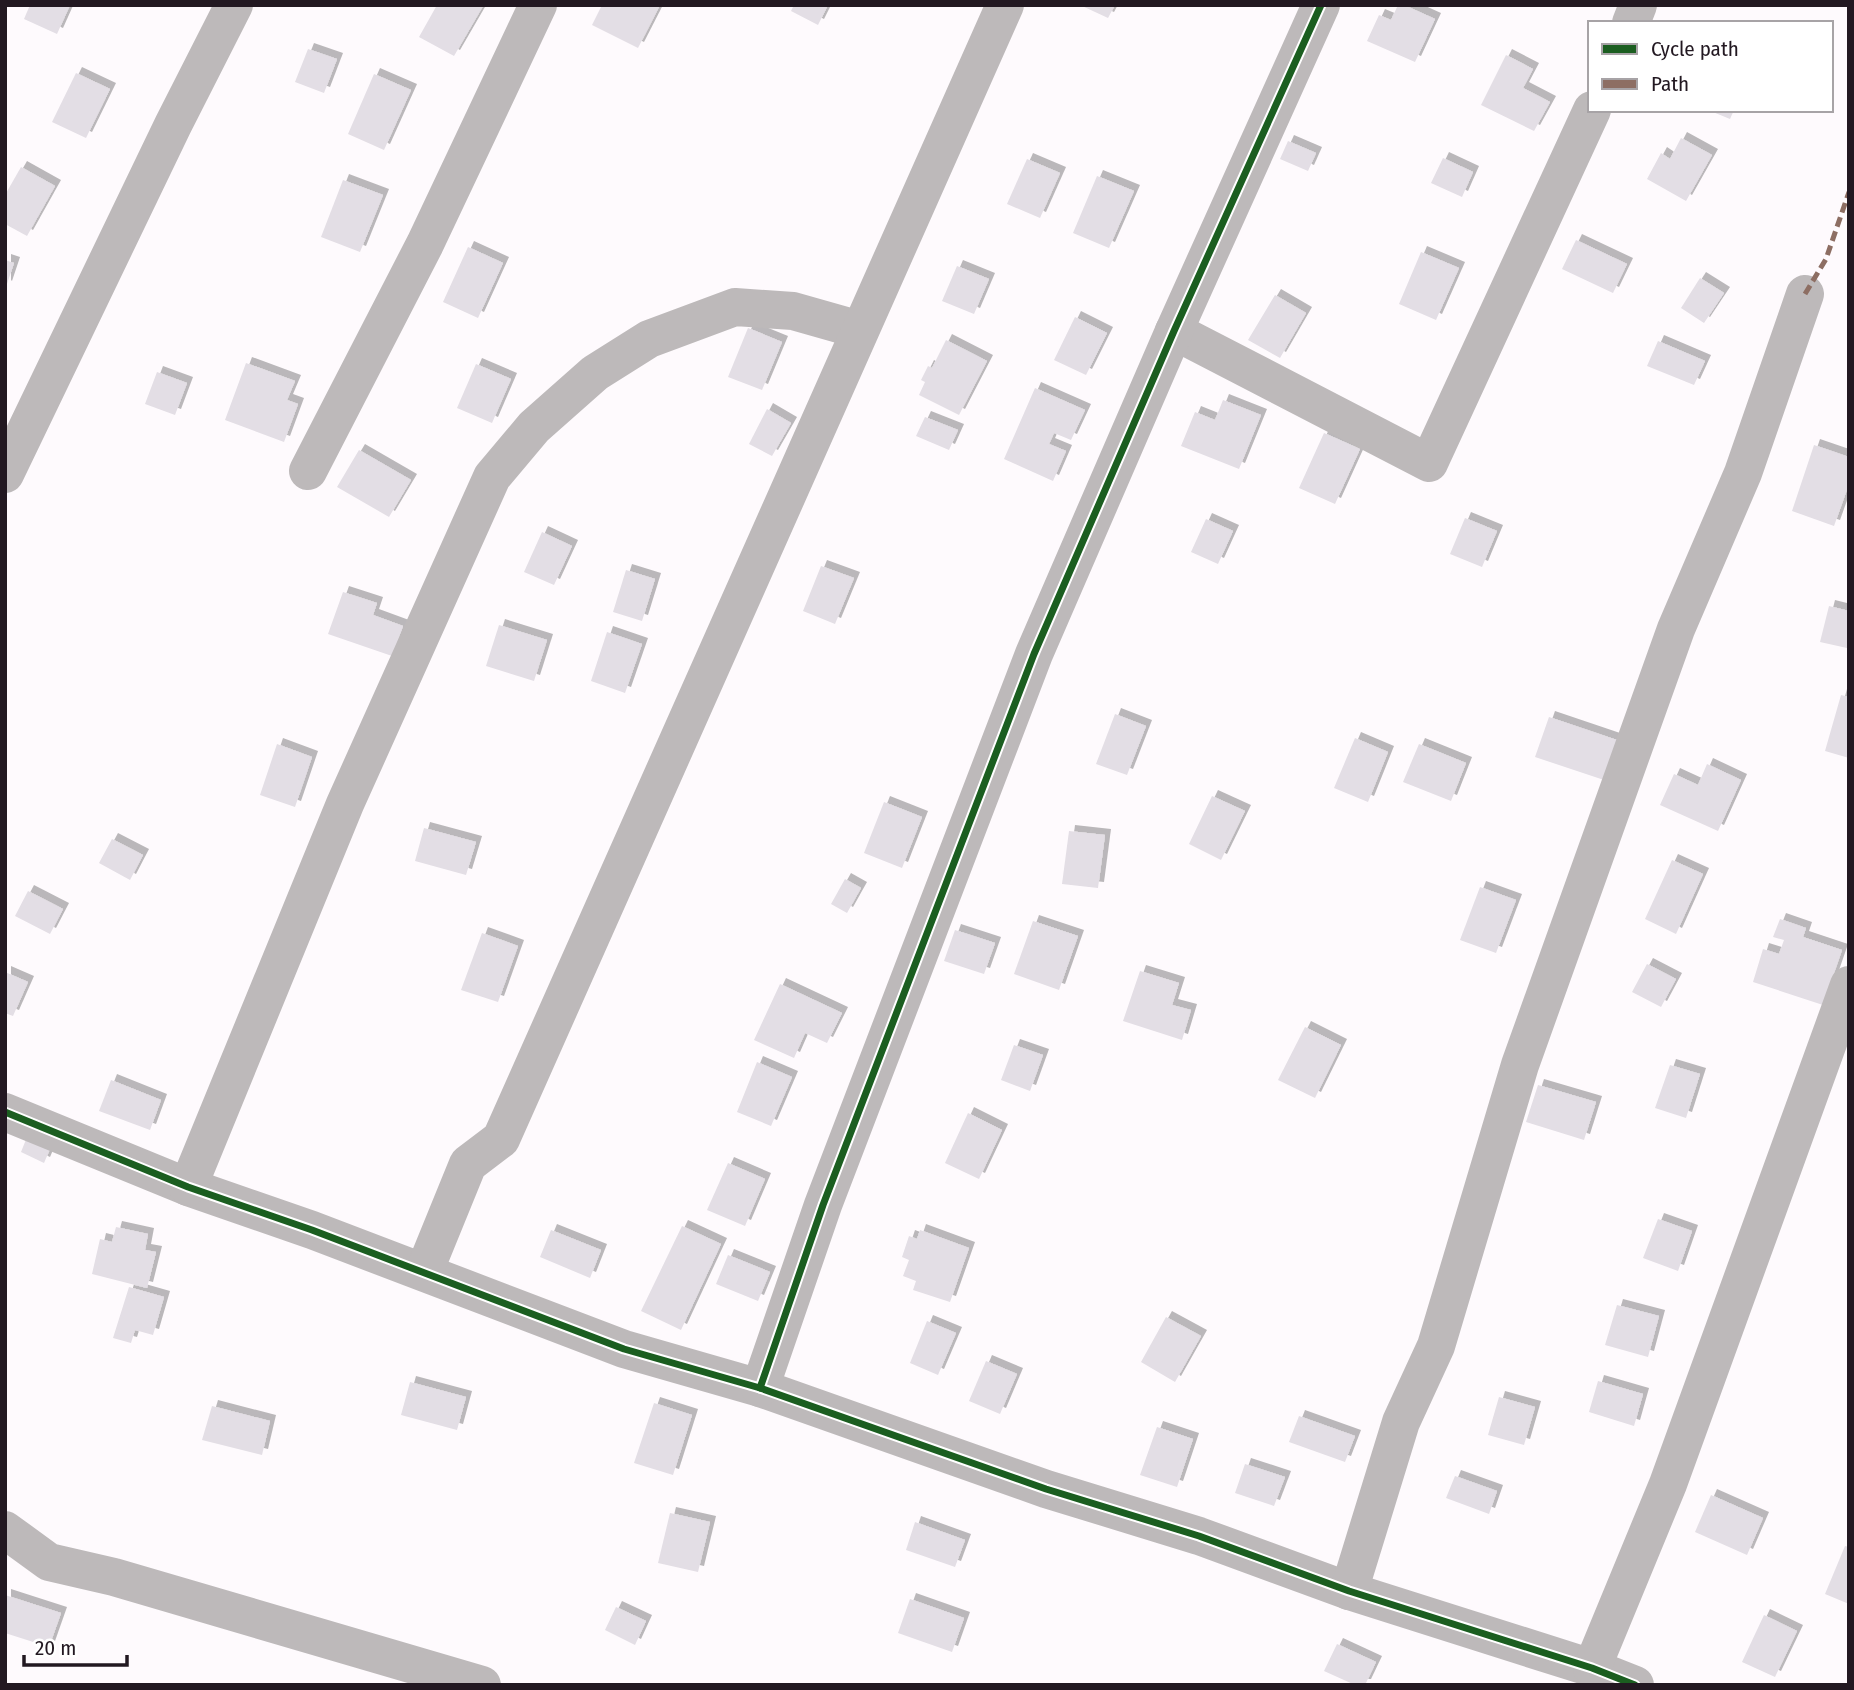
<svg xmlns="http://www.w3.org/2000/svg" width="1854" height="1690" viewBox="0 0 1854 1690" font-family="'Fira Sans Condensed',sans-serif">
<defs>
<filter id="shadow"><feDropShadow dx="6" dy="-6" stdDeviation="0" flood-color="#0004"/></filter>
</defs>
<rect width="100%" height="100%" fill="#fefafd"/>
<g fill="#e3dee5" filter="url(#shadow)">
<path d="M30 5H70L57 34 24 19Z"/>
<path d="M437 5 483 6 454 56 419 37Z"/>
<path d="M602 5H660L638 48 592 25Z"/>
<path d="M794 5H828L818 25 791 11Z"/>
<path d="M1080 5H1115L1108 18Z"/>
<path d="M1398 5H1404L1435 19 1415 62 1367 41 1379 15 1391 20Z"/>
<path d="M308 49 337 59 324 93 295 82Z"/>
<path d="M1506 55 1533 69 1523 88 1550 102 1534 131 1481 105Z"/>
<path d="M76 73 110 89 86 138 52 122Z"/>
<path d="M374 74 411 90 384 150 348 134Z"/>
<path d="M1708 110H1734L1730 119Z"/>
<path d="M1681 138 1712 155 1686 201 1647 179 1661 153 1670 159Z"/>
<path d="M1288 141 1316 153 1308 171 1280 159Z"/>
<path d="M1443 158 1473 172 1462 197 1431 183Z"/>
<path d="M1027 159 1060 173 1040 218 1007 204Z"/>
<path d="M21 167 55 186 27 236 5 224V195Z"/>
<path d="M1097 176 1134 191 1109 248 1073 233Z"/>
<path d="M343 180 383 195 360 252 321 237Z"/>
<path d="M1576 240 1627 264 1613 293 1562 269Z"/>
<path d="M468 247 503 263 478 318 443 302Z"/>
<path d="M1421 252 1459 268 1436 320 1399 304Z"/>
<path d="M5 260 14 263 6 287 5 286Z"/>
<path d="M957 266 989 279 974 314 942 301Z"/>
<path d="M1700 278 1724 293 1704 323 1681 308Z"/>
<path d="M1275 295 1306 313 1280 358 1248 340Z"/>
<path d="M1075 317 1107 333 1086 375 1054 360Z"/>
<path d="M748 328 782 342 762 390 728 377Z"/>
<path d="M946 340 987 361 959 415 919 395 925 382 921 380 928 366 932 368Z"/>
<path d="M1658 341 1705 361 1694 385 1647 366Z"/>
<path d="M246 363 295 381 287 400 298 404 284 442 225 420Z"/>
<path d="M476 364 511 379 492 423 457 408Z"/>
<path d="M157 372 187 383 175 415 145 404Z"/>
<path d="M1035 388 1085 410 1071 440 1054 433 1049 444 1066 451 1053 481 1004 459Z"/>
<path d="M1223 400 1261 415 1239 469 1181 446 1195 412 1215 420Z"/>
<path d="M767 409 791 423 772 456 749 444Z"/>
<path d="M925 417 958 430 949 450 916 436Z"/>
<path d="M1324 433 1360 449 1335 504 1299 488Z"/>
<path d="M1814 445 1849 457V484L1834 526 1792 511Z"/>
<path d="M359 450 411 480 389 517 337 487Z"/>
<path d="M1465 518 1497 531 1482 567 1450 554Z"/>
<path d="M1206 519 1233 531 1218 564 1191 552Z"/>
<path d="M542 532 572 546 554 585 524 572Z"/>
<path d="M821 566 854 578 835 624 803 611Z"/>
<path d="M626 570 655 579 642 621 613 612Z"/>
<path d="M343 592 377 603 373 615 403 626 392 656 328 634Z"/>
<path d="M1829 606 1849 611V640L1847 648 1820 642Z"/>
<path d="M499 625 547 640 534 681 486 666Z"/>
<path d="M607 632 642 644 625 693 591 681Z"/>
<path d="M1841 695 1849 697V758L1825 751Z"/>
<path d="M1115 714 1146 726 1127 775 1096 764Z"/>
<path d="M1549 717 1617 740 1604 780 1535 757Z"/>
<path d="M1355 738 1388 752 1368 802 1334 788Z"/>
<path d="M277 744 312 757 295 807 260 795Z"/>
<path d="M1419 744 1466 763 1451 801 1403 782Z"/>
<path d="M1707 764 1741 780 1718 831 1660 805 1674 774 1698 785Z"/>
<path d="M1212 796 1245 811 1221 860 1189 844Z"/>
<path d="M884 802 922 817 902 868 864 853Z"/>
<path d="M424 828 476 842 466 875 415 861Z"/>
<path d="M1069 831 1105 835 1098 888 1062 884Z"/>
<path d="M112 839 143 855 130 880 99 863Z"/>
<path d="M1672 860 1703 874 1676 934 1645 919Z"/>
<path d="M845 879 861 888 847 913 831 904Z"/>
<path d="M1480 887 1516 900 1496 953 1460 940Z"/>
<path d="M28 891 63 909 50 934 15 916Z"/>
<path d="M1780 919 1806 928 1803 937 1842 950 1823 1005 1753 982 1763 949 1779 954 1784 940 1773 937Z"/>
<path d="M1033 921 1078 936 1059 990 1014 974Z"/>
<path d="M955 930 995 943 984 974 944 961Z"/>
<path d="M482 933 518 946 498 1002 461 990Z"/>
<path d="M1647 964 1676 979 1661 1007 1632 992Z"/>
<path d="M1140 971 1179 983 1172 1005 1191 1010 1182 1040 1123 1021Z"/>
<path d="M5 972 28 982 13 1016 5 1013Z"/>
<path d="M780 984 842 1013 827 1043 805 1033 794 1058 754 1040Z"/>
<path d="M1305 1027 1341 1045 1315 1098 1278 1080Z"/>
<path d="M1014 1045 1043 1055 1030 1091 1001 1080Z"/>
<path d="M757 1062 792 1077 771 1126 737 1112Z"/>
<path d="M1670 1065 1700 1074 1686 1118 1655 1108Z"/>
<path d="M111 1080 161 1100 150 1130 99 1111Z"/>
<path d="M1538 1085 1596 1102 1584 1140 1526 1122Z"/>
<path d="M968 1113 1002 1130 979 1179 945 1163Z"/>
<path d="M29 1132 53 1142 44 1163 21 1152Z"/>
<path d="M728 1163 765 1179 745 1226 707 1210Z"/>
<path d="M1658 1219 1692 1231 1678 1271 1643 1258Z"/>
<path d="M682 1226 721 1244 681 1330 641 1311Z"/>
<path d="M116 1227 148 1234 145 1250 156 1252 147 1288 92 1274 100 1239 112 1242Z"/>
<path d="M551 1230 601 1250 590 1278 540 1257Z"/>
<path d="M920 1230 969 1248 950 1302 913 1290 916 1281 903 1276 909 1260 902 1257 909 1236 917 1239Z"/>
<path d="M728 1255 770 1272 758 1301 716 1284Z"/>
<path d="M129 1287 164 1297 153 1335 135 1330 131 1343 113 1338Z"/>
<path d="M1617 1305 1659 1316 1648 1357 1605 1345Z"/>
<path d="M1166 1317 1201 1336 1175 1382 1141 1362Z"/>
<path d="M927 1321 956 1333 938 1375 910 1363Z"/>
<path d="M986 1361 1017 1374 1000 1414 969 1401Z"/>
<path d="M1598 1381 1643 1394 1634 1426 1589 1412Z"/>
<path d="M410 1382 466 1397 457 1430 401 1415Z"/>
<path d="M1499 1397 1535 1407 1524 1445 1488 1435Z"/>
<path d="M654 1403 692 1415 673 1475 634 1463Z"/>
<path d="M212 1406 270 1421 262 1455 202 1440Z"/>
<path d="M1299 1416 1355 1436 1345 1462 1289 1442Z"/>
<path d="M1157 1427 1193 1439 1177 1487 1140 1475Z"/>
<path d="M1245 1464 1285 1477 1274 1506 1235 1493Z"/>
<path d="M1455 1476 1497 1491 1489 1514 1446 1498Z"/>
<path d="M1711 1495 1763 1518 1747 1555 1695 1532Z"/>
<path d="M670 1513 710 1522 698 1572 658 1563Z"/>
<path d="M915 1522 965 1540 955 1567 906 1550Z"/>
<path d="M1845 1546 1849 1547V1604L1825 1594Z"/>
<path d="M5 1595 61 1613 49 1647 5 1633Z"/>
<path d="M910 1599 964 1618 952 1652 898 1633Z"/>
<path d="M616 1607 646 1621 635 1645 605 1630Z"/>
<path d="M1764 1615 1797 1631 1775 1677 1742 1662Z"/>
<path d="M1337 1644 1376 1662 1365 1685H1355L1324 1671Z"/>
</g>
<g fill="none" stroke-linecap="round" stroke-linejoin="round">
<g stroke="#bdb9ba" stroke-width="38">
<path d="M1631 23 1638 5"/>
<path d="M1174 331 1429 463 1592 110"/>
<path d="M308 471 425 244 538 5"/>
<path d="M5 474 173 125 234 5"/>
<path d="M5 1112 188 1187 312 1230 624 1349 760 1388 1046 1489 1199 1536 1349 1591 1592 1668 1635 1685"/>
<path d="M188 1187 345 804 492 477 534 427 595 373 649 339 735 307 793 311 860 330"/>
<path d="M424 1272 468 1164 501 1139 1005 5"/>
<path d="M760 1388 823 1205 1034 654 1174 331 1321 5"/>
<path d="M5 1530 49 1562 114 1577 482 1685"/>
<path d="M1349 1591 1401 1422 1436 1346 1520 1065 1676 629 1743 473 1805 294"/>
<path d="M1592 1668 1668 1484 1849 985"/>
</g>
<path stroke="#8d6e63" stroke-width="5" stroke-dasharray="10 5" stroke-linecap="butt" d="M1805 294 1826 259 1849 192"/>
<defs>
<g id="cycleway">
<path d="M5 1112 188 1187 312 1230 624 1349 760 1388 1046 1489 1199 1536 1349 1591 1592 1668 1635 1685"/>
<path d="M760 1388 823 1205 1034 654 1174 331 1321 5"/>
</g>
</defs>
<use href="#cycleway" stroke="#fff" stroke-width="11"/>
<use href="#cycleway" stroke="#1b5e20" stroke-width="7"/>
</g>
<rect width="1854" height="1690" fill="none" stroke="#221821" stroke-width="14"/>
<rect x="1588" y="21" width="245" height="91" fill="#ffffff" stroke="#a7a3a6" stroke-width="2"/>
<rect x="1602" y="44" width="35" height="10" fill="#1b5e20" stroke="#a7a3a6" stroke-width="2"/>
<text x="1651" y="56" font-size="21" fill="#221821">Cycle path</text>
<rect x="1602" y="79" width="35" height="10" fill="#8d6e63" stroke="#a7a3a6" stroke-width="2"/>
<text x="1651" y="91" font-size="21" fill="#221821">Path</text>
<path d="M24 1655v10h103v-10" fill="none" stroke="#221821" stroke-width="3.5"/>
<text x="35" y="1655" font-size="21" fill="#221821" stroke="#ffffff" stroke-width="5" paint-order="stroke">20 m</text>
</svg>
